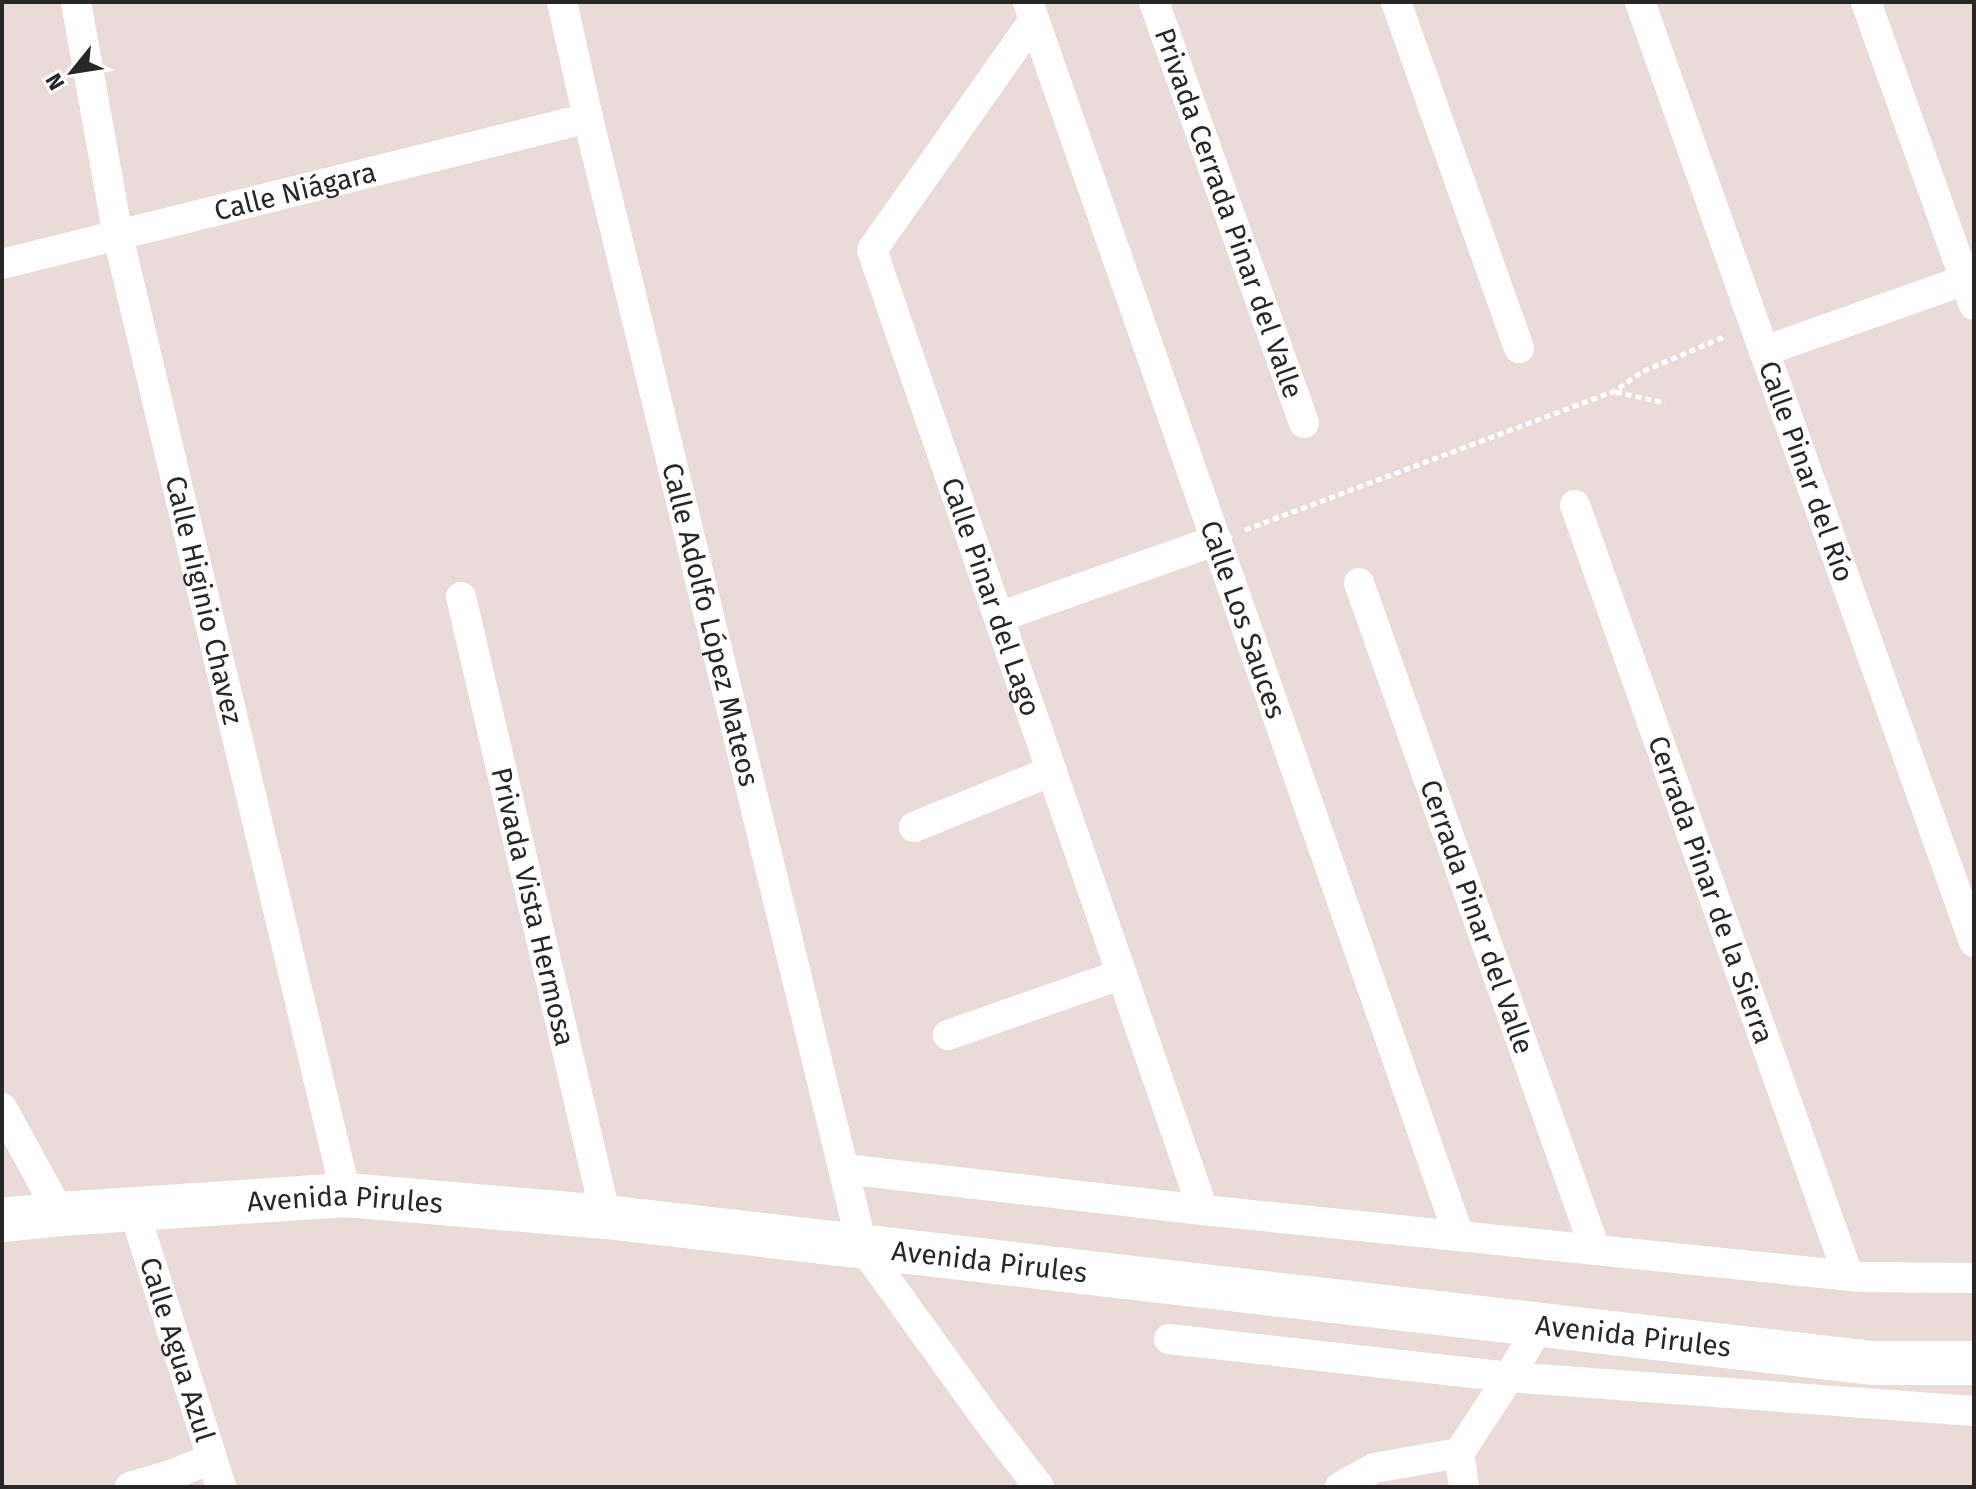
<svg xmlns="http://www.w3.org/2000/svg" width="1976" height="1489" viewBox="0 0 1976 1489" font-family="'Fira Sans',sans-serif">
<rect width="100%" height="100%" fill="#eadbd9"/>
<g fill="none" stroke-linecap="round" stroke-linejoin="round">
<g stroke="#fff" stroke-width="5" stroke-dasharray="6 4" stroke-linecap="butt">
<path d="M1616 392 1665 403"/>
<path d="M1245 530 1615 391 1642 372 1724 337"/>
</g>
<g stroke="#fff" stroke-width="30">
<path id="s1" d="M76 2 118 236 346 1195"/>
<path id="s2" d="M562 2 588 118 862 1246 986 1418 1039 1487"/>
<path id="s3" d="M1028 2 1459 1236"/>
<path id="s4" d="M1154 2 1304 423"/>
<path d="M1396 2 1519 348"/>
<path id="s5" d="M1640 2 1974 942"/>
<path d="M1866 2 1974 305"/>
<path id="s6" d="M1034 20 872 250 1203 1210"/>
<path id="s7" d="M2 264 588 118"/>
<path d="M1764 351 1965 280"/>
<path id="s8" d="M1575 505 1848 1275"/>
<path id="s9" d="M1359 583 1595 1249"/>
<path id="s10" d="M461 597 606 1217"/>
<path d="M999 617 1217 540"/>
<path d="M914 827 1052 771"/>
<path d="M948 1035 1122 974"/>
<path d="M2 1108 60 1214"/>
<path d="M844 1169 1203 1210 1861 1277 1974 1278"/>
<path id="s11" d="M134 1210 221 1487"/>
<path d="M1169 1339 1509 1377 1974 1411"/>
<path d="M130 1487 171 1475 211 1459"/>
<path d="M1340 1487 1374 1468 1459 1453"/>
<path d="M1464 1487 1459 1453 1509 1377 1539 1326"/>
</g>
<path stroke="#fff" stroke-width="44" id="s12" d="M2 1220 60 1214 346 1195 606 1217 1872 1363H1974"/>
</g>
<g text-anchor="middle" stroke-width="6" stroke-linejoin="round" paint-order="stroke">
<g font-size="28" fill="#272727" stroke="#fff">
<text dy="10" stroke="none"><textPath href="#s7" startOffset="302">Calle Niágara</textPath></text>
<text dy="10" stroke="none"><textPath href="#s4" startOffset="224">Privada Cerrada Pinar del Valle</textPath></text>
<text dy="10" stroke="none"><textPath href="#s5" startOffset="498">Calle Pinar del Río</textPath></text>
<text dy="10" stroke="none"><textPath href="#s6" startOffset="648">Calle Pinar del Lago</textPath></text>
<text dy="10" stroke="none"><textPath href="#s1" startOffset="612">Calle Higinio Chavez</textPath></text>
<text dy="10" stroke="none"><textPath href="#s3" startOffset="654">Calle Los Sauces</textPath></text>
<text dy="10" stroke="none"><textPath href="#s2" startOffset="640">Calle Adolfo López Mateos</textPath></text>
<text dy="10" stroke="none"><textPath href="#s8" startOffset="408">Cerrada Pinar de la Sierra</textPath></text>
<text dy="10" stroke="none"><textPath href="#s10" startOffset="318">Privada Vista Hermosa</textPath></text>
<text dy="10" stroke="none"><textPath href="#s9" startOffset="354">Cerrada Pinar del Valle</textPath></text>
<text dy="10" stroke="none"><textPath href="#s12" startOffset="344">Avenida Pirules</textPath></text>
<text dy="10" stroke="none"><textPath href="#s12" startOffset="992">Avenida Pirules</textPath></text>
<text dy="10" stroke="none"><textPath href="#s12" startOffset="1640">Avenida Pirules</textPath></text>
<text dy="10" stroke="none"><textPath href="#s11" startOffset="146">Calle Agua Azul</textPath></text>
</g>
</g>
<rect width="1976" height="1489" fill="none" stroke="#272727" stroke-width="8"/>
<g transform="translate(72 72) rotate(240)" stroke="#ffffff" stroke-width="6" paint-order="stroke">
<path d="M0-6L14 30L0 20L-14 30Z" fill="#272727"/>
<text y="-12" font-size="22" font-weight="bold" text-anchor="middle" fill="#272727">N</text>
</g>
</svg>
